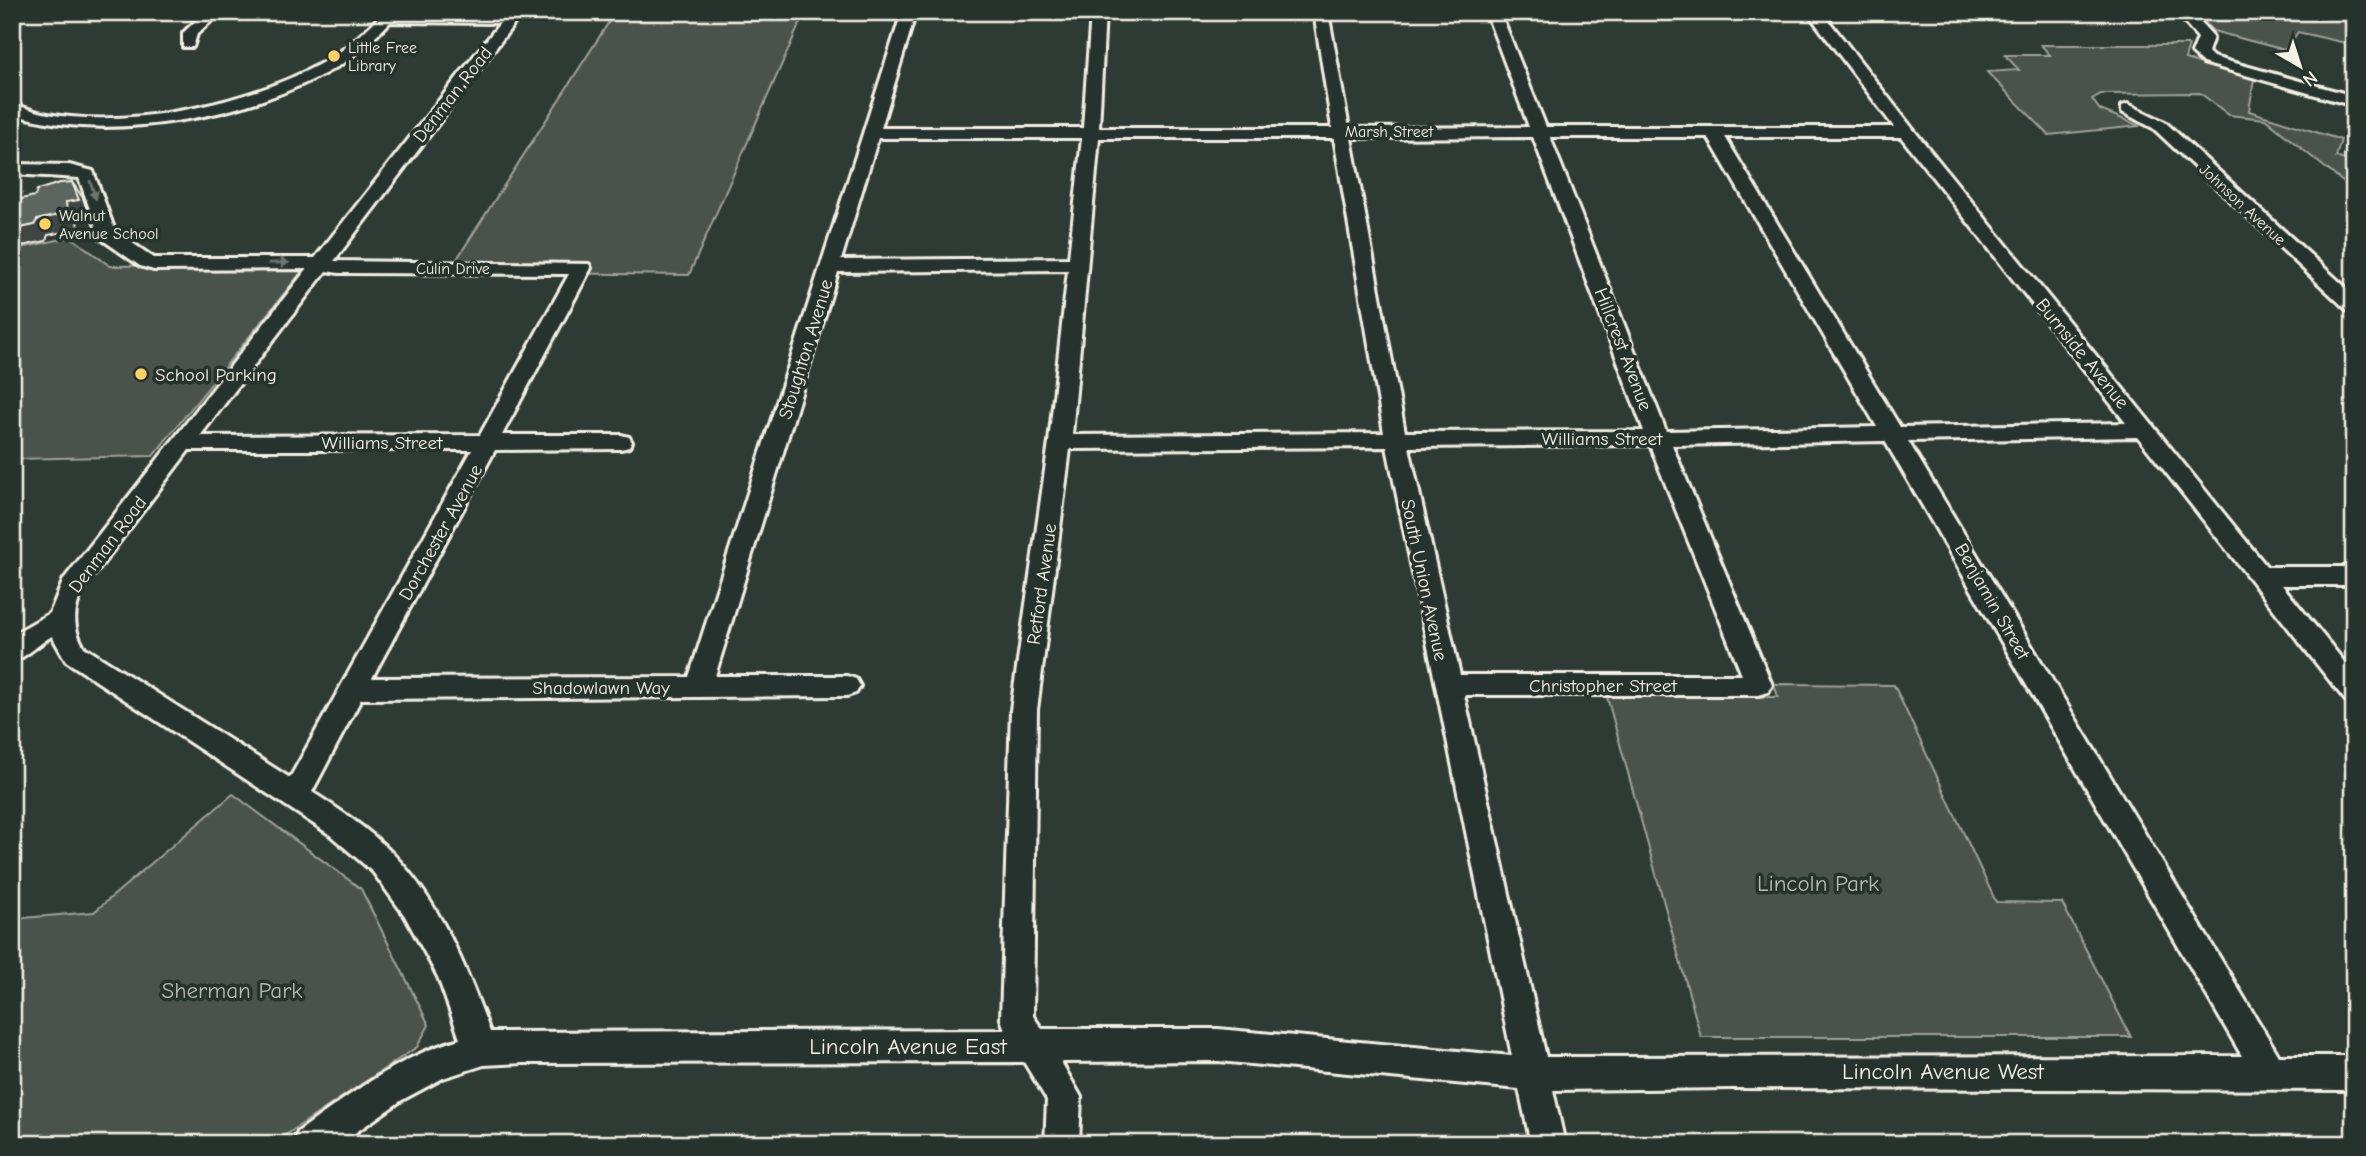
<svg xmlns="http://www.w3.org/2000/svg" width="2366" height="1156" viewBox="0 0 2366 1156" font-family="'Comic Neue',sans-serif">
<rect width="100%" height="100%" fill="#2e3b34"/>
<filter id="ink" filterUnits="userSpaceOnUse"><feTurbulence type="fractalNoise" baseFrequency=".0143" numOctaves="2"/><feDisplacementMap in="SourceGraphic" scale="14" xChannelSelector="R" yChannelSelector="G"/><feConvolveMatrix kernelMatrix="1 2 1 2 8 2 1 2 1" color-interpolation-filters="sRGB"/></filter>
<g filter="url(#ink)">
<g fill="#48524c" stroke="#9ea29a" stroke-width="2">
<path d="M531 12 803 16 689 275 303 270 153 456 12 459V250L71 237 110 266 455 262 612 17H527Z"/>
<path d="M2195 12H2354V45L2298 32 2285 50 2213 31Z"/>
<path d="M2041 45H2189L2185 59 2254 79 2249 111 2341 140 2336 157 2354 163V191L2265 119 2229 115 2200 93 2101 94 2092 99 2100 110 2140 126 2049 135 1987 72 2019 70 2005 55H2050Z"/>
<path d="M1774 684 1894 685 1996 902 2062 903 2131 1037H1701L1607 697H1778Z"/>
<path d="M233 794 361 889 429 1025 417 1047 272 1144H12V919L94 912Z"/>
</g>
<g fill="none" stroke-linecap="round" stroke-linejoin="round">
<defs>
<g id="minor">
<path d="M205 12H221L197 34 193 47H183V33Z"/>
<path d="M384 12H523L334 261 589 264 591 268 502 435H621L629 437 632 442 629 447 621 449 495 450 372 678 689 677 902 12H916L881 128H1083L1091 12H1105L1099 128H1332L1314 12H1328L1349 128 1529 127 1486 12H1500L1546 127H1894L1807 12H1822L1912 128 2267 567H2354V585H2282L2354 674V703L2345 700 2138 437 1908 441 2279 1056H2354V1090L1733 1088 1553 1090 1565 1144H1531L1519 1089 1218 1061 1061 1062 1081 1097 1079 1144H1045L1047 1100 1024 1062 523 1063 484 1065 443 1078 402 1100 339 1144H293L298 1132C348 1096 399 1056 460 1039L438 977 405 916 373 872 329 834 66 661 52 636C39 643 26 658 12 662V635L50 613 64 579 307 269 154 270 140 266 100 238 79 178 12 174V164L69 165 93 171 115 231 154 258H315L500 23 390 22C374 39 357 55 337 67 248 118 111 144 12 114V104C24 107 36 112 48 114 133 129 252 103 327 60 348 48 366 30 384 12ZM1533 137 1644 431 1405 432 1351 138ZM1550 137H1708L1877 427 1666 431ZM1725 137H1901L2126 423 1900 427ZM878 138H1082L1069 258 841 260ZM1099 138H1334L1384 433 1072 435ZM1068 270 1049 442 1011 710 1001 1019 1005 1030 490 1032C467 970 441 903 393 854 369 829 340 810 312 792L361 699 847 696 856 693 860 686 856 679 847 676H715L838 272ZM326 271 339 273 569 274 480 435 200 436ZM1885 441 2242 1056 1546 1057 1464 695H1759L1768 692 1772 685 1672 445ZM1650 445 1742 675H1460L1409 447ZM1387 447 1512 1056 1218 1029H1042L1033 1016 1037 710 1070 449ZM189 450H472L290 778 84 647C72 628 73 610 83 590Z"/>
<path d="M2176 12H2191L2211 34 2213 37 2208 52 2213 57 2354 96V106L2203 63 2192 53 2198 38Z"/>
<path d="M2128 104 2165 122 2354 295V312L2347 310 2153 128 2122 112V106Z"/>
<path d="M2354 150V162L2347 161 2346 155Z"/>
</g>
</defs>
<use href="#minor" stroke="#f4f1e8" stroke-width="6"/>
<use href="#minor" fill="#26332d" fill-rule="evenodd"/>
</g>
<path fill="#404742" stroke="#f4f1e8" stroke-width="2" d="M72 182 83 198 89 216 77 218 78 229 48 235 46 241 12 248V230L37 220 66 202Z"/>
<path fill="#5c655e" stroke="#f4f1e8" stroke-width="2" d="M72 182 79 200 66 202 67 213 37 220 34 225 12 230V201L35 196 37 190 60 183Z"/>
<defs><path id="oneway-solid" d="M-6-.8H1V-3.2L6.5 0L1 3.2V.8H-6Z" transform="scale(1.75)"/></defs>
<g fill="#6e766e">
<use href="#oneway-solid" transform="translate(93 190) rotate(72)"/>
<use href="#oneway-solid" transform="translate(279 263) rotate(-1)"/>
</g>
</g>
<g fill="#ffd166" stroke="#26332d" stroke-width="2.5">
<circle cx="334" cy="56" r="7"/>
<circle cx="45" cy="224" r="7"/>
<circle cx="141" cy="374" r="7"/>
</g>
<g text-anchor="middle" stroke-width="7" stroke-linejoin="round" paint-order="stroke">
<g font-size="16" fill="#f4f1e8" stroke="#26332d" text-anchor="start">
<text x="348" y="53">Little Free<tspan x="348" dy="18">Library</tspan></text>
<text x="59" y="221">Walnut<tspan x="59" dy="18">Avenue School</tspan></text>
</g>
<g font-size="16" fill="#f4f1e8" stroke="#26332d">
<text x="1389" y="137">Marsh Street</text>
<text transform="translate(2243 204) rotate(43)" y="6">Johnson Avenue</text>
<text x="453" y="274">Culin Drive</text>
</g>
<g font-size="19" fill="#f4f1e8" stroke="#26332d">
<text transform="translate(452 94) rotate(-52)" y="7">Denman Road</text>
<text transform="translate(805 349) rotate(-73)" y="7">Stoughton Avenue</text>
<text transform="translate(1624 349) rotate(69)" y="7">Hillcrest Avenue</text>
<text transform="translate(2083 353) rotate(51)" y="7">Burnside Avenue</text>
<text x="1602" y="445">Williams Street</text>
<text x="382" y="449">Williams Street</text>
<text transform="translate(440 532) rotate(-61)" y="7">Dorchester Avenue</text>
<text transform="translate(107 544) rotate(-53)" y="7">Denman Road</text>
<text transform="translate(1425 580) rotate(78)" y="7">South Union Avenue</text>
<text transform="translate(1041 584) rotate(-82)" y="7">Retford Avenue</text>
<text transform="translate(1993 601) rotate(60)" y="7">Benjamin Street</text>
<text x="1603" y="692">Christopher Street</text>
<text x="601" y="694">Shadowlawn Way</text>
</g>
<g font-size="19" fill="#f4f1e8" stroke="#26332d" text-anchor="start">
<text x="155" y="381">School Parking</text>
</g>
<g font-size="23" fill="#b8b9b1" stroke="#26332d">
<text x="1818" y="891">Lincoln Park</text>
<text x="232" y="998">Sherman Park</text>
</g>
<g font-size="23" fill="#f4f1e8" stroke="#26332d">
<text x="908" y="1054">Lincoln Avenue East</text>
<text x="1943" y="1079">Lincoln Avenue West</text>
</g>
</g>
<rect width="2366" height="1156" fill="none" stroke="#26332d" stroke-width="42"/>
<rect x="21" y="21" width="2324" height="1114" fill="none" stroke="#f4f1e8" stroke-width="2.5" filter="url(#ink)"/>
<g transform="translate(2300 66) rotate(141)" stroke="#26332d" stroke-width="5" paint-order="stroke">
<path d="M0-5L12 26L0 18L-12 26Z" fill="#f4f1e8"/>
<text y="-10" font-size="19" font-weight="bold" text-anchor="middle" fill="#f4f1e8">N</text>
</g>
</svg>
